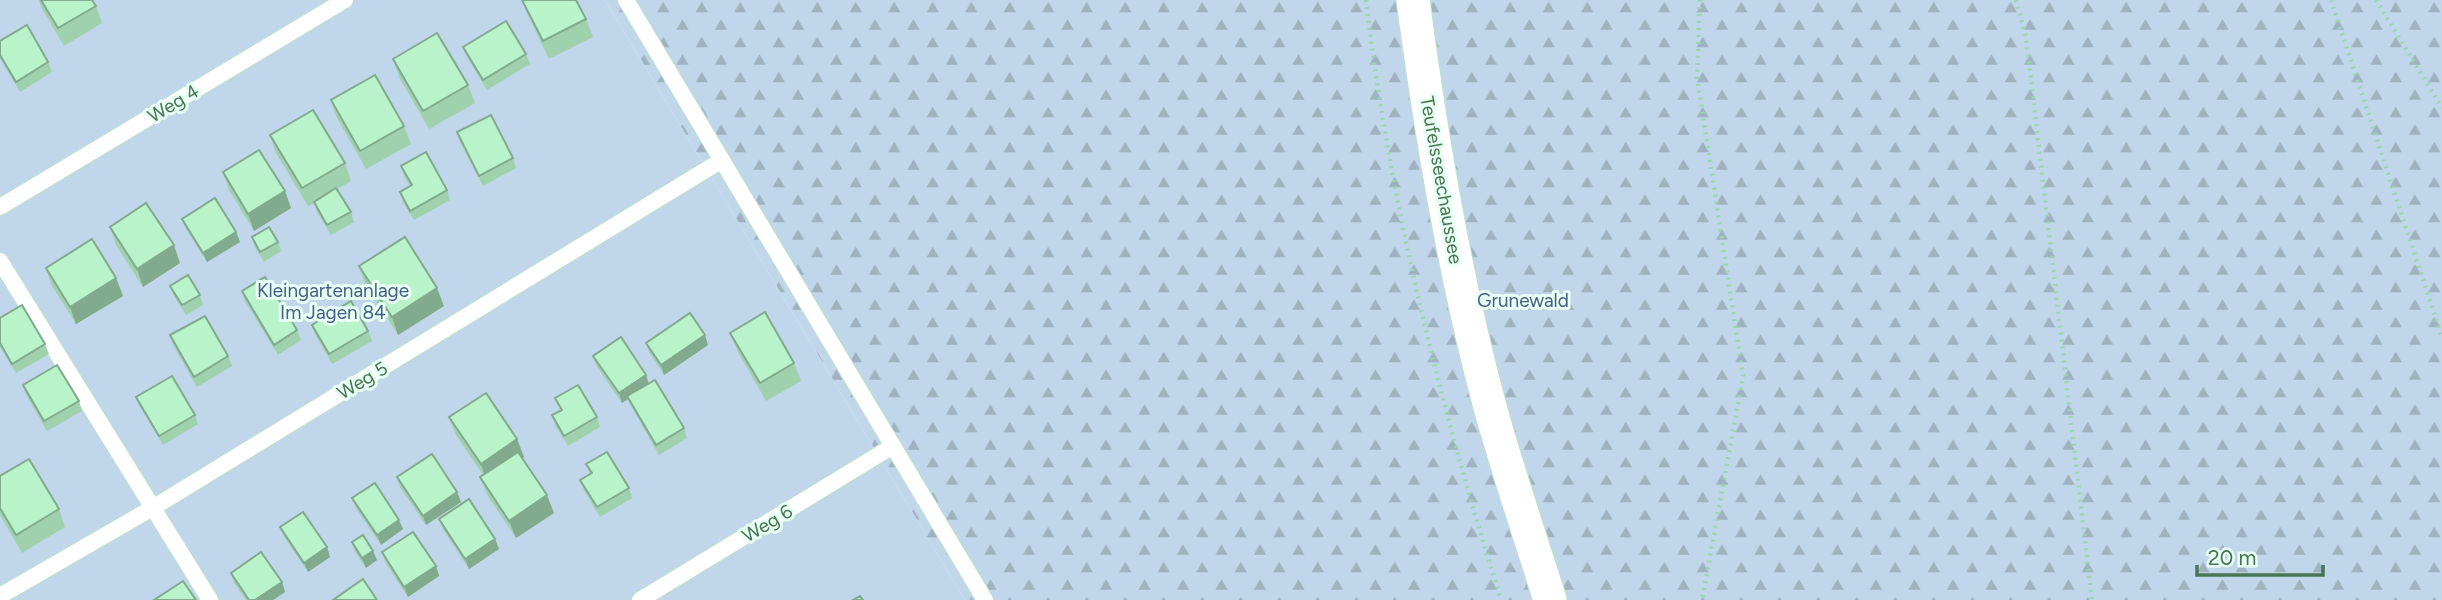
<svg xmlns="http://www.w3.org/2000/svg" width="2442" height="600" viewBox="0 0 2442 600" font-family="Figtree,sans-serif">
<defs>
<pattern id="forest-firs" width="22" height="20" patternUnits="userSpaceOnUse" patternTransform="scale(1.75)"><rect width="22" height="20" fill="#c0d6ea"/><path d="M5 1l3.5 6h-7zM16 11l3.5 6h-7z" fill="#9eb2c0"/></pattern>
</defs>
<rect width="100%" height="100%" fill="#e2fdef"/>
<path fill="url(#forest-firs)" d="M605 0H2442V600H965Z"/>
<path fill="#c0d6ea" d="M0 0H605L965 600H0Z"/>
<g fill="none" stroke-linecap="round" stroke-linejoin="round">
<defs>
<g id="lane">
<path d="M626 0 985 600"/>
<path d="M0 207 345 0"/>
<path d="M0 261 210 600"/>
<path d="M0 596 154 507 722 160"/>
<path d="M640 600 893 446"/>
</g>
<path id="street" d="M1413 0C1431 136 1454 274 1490 407 1508 472 1530 536 1550 600"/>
</defs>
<use href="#lane" stroke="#bde1ca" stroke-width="18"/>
<use href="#street" stroke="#bde1ca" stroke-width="35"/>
<g stroke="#9cd7ac" stroke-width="4.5" stroke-dasharray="2 5" stroke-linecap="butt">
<path d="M1366 0C1390 205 1440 404 1501 600"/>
<path d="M1700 0 1697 77 1743 376 1702 600"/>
<path d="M2016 0 2026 37 2092 600"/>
<path d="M2331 0 2442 337"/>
<path d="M2376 0 2442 108"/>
</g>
<use href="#lane" stroke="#fff" stroke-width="16"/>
<use href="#street" stroke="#fff" stroke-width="33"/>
</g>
<g fill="#9fd1ad">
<path d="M39 0H92L96 6 102 23 64 46 41 7Z"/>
<path d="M522 0H576L586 19 593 37 549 59 526 11Z"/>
<path d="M0 41 48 62 52 72 20 92 0 58Z"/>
<path d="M463 47 526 54 530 64 487 90 467 57Z"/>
<path d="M393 59 468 85 475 103 429 129 399 77Z"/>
<path d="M331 100 404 126 411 144 366 169 337 118Z"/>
<path d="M457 132 513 158 516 168 483 186 460 142Z"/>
<path d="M270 135 345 163 351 181 337 189 351 212 354 222 331 235 317 212 314 203 308 206 276 153Z"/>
<path d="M401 166 447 190 450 200 414 220 403 202 400 192 410 186 404 176Z"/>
<path d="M223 172 285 191 291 208 254 231 229 190Z"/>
<path d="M182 219 236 232 240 242 207 262 186 229Z"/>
<path d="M110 227 180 263 143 287 116 245Z"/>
<path d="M252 237 278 242 281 251 264 262 255 247Z"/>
<path d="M359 266 444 306 398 335 365 284Z"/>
<path d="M46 268 116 278 123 296 76 324 52 286Z"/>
<path d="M170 286 200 295 203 305 186 315 174 296Z"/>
<path d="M242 291 297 330 301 340 278 355 245 301Z"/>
<path d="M0 318 45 344 49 354 16 373 0 347Z"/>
<path d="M312 325 368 331 372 341 332 364 315 334Z"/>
<path d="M730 333 794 363 801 381 766 401 737 350Z"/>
<path d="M170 335 228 356 232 366 197 387 173 345Z"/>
<path d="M646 343 708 345 664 375 649 352Z"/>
<path d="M593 356 646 375 649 384 684 428 687 438 659 455 631 406 628 399 622 403 596 365Z"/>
<path d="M23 385 79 401 82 411 47 431 26 395Z"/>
<path d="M136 397 195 415 198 424 163 445 140 407Z"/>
<path d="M555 398 597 417 600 427 568 446 555 425 552 415 561 411Z"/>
<path d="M449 417 517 439 524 457 522 458 554 513 516 538 487 495 480 477 483 475 456 435Z"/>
<path d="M586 464 629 488 632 498 600 517 584 490 580 480 590 474Z"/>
<path d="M0 476 59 509 65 527 22 553 0 515Z"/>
<path d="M397 477 457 492 461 502 426 525 400 487Z"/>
<path d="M352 498 403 529 381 545 356 508Z"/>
<path d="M439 519 495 539 499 549 469 569 443 529Z"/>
<path d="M280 527 327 547 330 557 308 572 284 537Z"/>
<path d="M352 542 377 560 366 568 355 552Z"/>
<path d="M382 552 436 566 439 576 408 597 385 562Z"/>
<path d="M231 573 282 582 285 592 273 600H246L234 583Z"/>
</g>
<g fill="#82aa8d">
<path d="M285 191 291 208 254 231 248 214Z"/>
<path d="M236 232 240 242 207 262 203 253Z"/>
<path d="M174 245 180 263 143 287 137 269Z"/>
<path d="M116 278 123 296 76 324 70 307Z"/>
<path d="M437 288 444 306 398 335 392 317Z"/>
<path d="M705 335 708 345 664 375 661 365Z"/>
<path d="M646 375 649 385 622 403 619 393Z"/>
<path d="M517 439 524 457 487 482 481 464Z"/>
<path d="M457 492 461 502 426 525 423 516Z"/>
<path d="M547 495 554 513 516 538 509 521Z"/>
<path d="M399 520 403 529 381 545 377 535Z"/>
<path d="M495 539 499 549 469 569 465 559Z"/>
<path d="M327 547 330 557 308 572 304 563Z"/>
<path d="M373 551 377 560 366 568 362 558Z"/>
<path d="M436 566 439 576 408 597 404 587Z"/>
<path d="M282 582 285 592 273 600H255Z"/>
</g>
<g fill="#b9f3c9" stroke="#82aa8d" stroke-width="2">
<path d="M41 0H92L96 6 58 28Z"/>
<path d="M522 0H576L586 19 543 41Z"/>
<path d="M506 21 526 54 483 80 463 47Z"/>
<path d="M27 25 48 62 16 82 0 55V41Z"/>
<path d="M437 33 468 85 423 111 393 59Z"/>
<path d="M375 75 404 126 360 151 331 100Z"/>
<path d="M313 110 345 163 302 188 270 135Z"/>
<path d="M491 115 513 158 479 176 457 132Z"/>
<path d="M259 150 285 191 248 214 223 172Z"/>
<path d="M426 152 447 190 410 211 400 192 412 185 401 166Z"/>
<path d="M336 188 351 212 327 225 314 202Z"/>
<path d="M215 198 236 232 203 253 182 219Z"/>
<path d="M146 203 174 245 137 269 110 227Z"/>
<path d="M269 227 278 242 260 252 252 237Z"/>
<path d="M405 237 437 288 392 317 359 266Z"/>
<path d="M92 239 116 278 70 307 46 268Z"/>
<path d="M188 275 200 295 182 305 170 286Z"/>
<path d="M265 277 297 330 274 345 242 291Z"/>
<path d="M351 301 368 331 329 354 312 325Z"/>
<path d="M22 305 45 344 12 364 0 343V318Z"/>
<path d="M765 312 794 363 760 383 730 333Z"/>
<path d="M690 313 705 335 661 365 646 343Z"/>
<path d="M205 316 228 356 194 377 170 335Z"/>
<path d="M621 337 646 375 619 393 593 356Z"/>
<path d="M57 365 79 401 44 421 23 385Z"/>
<path d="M172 376 195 415 159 436 136 397Z"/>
<path d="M655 380 684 428 656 445 627 396Z"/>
<path d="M578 385 597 417 564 436 552 415 562 410 555 398Z"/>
<path d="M486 393 517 439 481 464 449 417Z"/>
<path d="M518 452 547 495 509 521 480 477Z"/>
<path d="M607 452 629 488 597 507 580 480 592 473 586 464Z"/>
<path d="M432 454 457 492 423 516 397 477Z"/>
<path d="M29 459 59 509 16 535 0 508V476Z"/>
<path d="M375 483 399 520 377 535 352 498Z"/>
<path d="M469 499 495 539 465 559 439 519Z"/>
<path d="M303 512 327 547 304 563 280 527Z"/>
<path d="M413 532 436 566 404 587 382 552Z"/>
<path d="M363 535 373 551 362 558 352 542Z"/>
<path d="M261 552 282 582 255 600H249L231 573Z"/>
<path d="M363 579 377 600H333Z"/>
<path d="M183 581 196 600H154Z"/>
<path d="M860 596 863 600H853Z"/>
</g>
<g text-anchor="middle" stroke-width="6" stroke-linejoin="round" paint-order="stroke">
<g font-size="19" fill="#487552" stroke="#e8fff3">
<text transform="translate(173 103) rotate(-31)" y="7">Weg 4</text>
<text transform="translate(1442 180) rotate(80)" y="7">Teufelsseechaussee</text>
<text transform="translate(362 380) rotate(-31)" y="7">Weg 5</text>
<text transform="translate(767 523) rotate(-31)" y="7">Weg 6</text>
</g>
<g font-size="19" fill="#456087" stroke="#e8fff3">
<text x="333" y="297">Kleingartenanlage<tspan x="333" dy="22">Im Jagen 84</tspan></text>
<text x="1523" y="307">Grunewald</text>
</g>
</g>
<path d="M2197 565v10h126v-10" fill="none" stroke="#487552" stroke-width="3.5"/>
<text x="2208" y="565" font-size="21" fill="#487552" stroke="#e8fff3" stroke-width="5" paint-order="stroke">20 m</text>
</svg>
